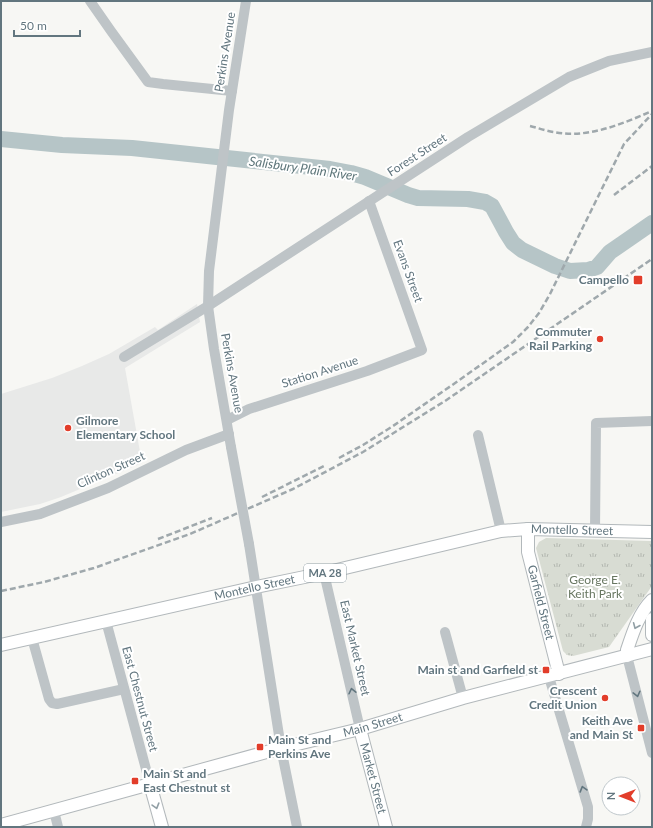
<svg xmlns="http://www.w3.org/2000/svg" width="653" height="828" viewBox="0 0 653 828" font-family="Lato,sans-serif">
<defs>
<pattern id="park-tufts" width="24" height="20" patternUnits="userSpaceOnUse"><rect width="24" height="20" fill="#d8dcd3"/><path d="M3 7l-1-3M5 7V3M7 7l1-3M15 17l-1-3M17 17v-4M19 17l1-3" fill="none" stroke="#b3b7b0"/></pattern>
</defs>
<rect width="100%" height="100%" fill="#f7f7f4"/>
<path fill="#e8e9e8" d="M197 304 200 322 125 368 142 463 61 497 40 504 1 512V394L52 378 82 366 109 354 155 327 158 330Z"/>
<path fill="url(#park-tufts)" d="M546 538 652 541V586L609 647 573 656 567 655 563 651 536 548 539 542Z"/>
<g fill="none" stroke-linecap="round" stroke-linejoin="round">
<path stroke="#b6c5c7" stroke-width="16" d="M1 139 62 145 132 148 330 169 351 173 365 177 408 195 418 198 468 199 485 202 492 206 506 232 513 243 522 250 555 266 570 271 588 270 597 267 610 252 652 223"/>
<defs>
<g id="major">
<path id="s1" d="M528 529V552L559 674"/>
<path d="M652 619V635"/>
<path id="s2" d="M1 645 256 587 324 573 501 531 528 529 652 532"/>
<path d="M627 656V650C633 632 639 613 652 600"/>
<path id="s3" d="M360 729 386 827"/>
<path d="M150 784 162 827"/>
<path id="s4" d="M1 825 281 748 360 729 463 698 652 649"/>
</g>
</defs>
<use href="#major" stroke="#b2b8bb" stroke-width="14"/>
<g stroke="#bec4c7" stroke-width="10">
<path d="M90 1 111 31 148 82 163 84 232 91"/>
<path d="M124 357 208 306 468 137 569 77 609 61 652 52"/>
<path d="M227 420 249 409 367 371 422 350 369 201"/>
<path d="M478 435 501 531"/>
<path d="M231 447 214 349 208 306 209 271 229 110 246 1"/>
<path d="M1 522 40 514 108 488 186 450 229 434"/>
<path d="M595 531 596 423 652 421"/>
<path d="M249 544 281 748 297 827"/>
<path d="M324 573 360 729"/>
<path d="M106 621 150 784"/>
<path d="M445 632 463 698"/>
<path d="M32 638 49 699 52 703 57 704 124 689"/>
<path d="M627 656 652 753"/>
<path d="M549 677 588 807V819L586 827"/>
<path d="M54 811 58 827"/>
</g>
<use href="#major" stroke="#fff" stroke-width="12"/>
<g stroke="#9fa8ac" stroke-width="2.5" stroke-dasharray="6 3" stroke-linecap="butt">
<path d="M530 126C538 128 546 131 554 132 587 139 622 124 652 111"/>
<path d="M614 195 652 166"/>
<path d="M339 458 363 445 393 426 458 381 513 342 528 327 539 313 550 294 624 144 652 114"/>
<path d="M262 497 326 465"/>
<path d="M158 539 212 518"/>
<path d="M1 591 44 582 94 568 190 534 293 489 363 452 445 401 652 259"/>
</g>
<path stroke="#bec4c7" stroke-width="10" d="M231 447 249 544"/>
</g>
<defs><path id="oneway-chevron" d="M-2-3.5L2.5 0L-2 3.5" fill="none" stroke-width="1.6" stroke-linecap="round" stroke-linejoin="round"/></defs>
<g stroke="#919fa5">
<use href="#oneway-chevron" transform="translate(636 626) rotate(113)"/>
<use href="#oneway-chevron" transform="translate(156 806) rotate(74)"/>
</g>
<g stroke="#62767f">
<use href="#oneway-chevron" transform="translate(352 691) rotate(-103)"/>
<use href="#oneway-chevron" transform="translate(637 694) rotate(76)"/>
<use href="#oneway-chevron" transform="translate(583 789) rotate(-106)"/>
</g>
<g fill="#e23d2a" stroke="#fff" stroke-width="1.5">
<rect x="633" y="275" width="10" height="10" rx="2"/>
<circle cx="600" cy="339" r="4"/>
<circle cx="68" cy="428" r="4"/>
<rect x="542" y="666" width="8" height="8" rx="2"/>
<circle cx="605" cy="698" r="4"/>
<rect x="637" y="724" width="8" height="8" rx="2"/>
<rect x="256" y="743" width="8" height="8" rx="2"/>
<rect x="131" y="777" width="8" height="8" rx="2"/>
</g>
<g text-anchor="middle" stroke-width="4" stroke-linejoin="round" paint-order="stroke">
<rect fill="#fff" stroke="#919fa5" stroke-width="1" x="304" y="564" width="42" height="18" rx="3"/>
<g font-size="11" font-weight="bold" fill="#62767f">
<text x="325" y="577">MA 28</text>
</g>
<g font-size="12" fill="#62767f" stroke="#fff">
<text transform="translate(225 52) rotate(-81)" y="4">Perkins Avenue</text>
<text transform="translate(417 155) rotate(-33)" y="4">Forest Street</text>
<text transform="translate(408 271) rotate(70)" y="4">Evans Street</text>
<text transform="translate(320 372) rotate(-18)" y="4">Station Avenue</text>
<text transform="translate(232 373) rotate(80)" y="4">Perkins Avenue</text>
<text transform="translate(111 470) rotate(-24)" y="4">Clinton Street</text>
<text dy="4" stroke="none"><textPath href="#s2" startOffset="584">Montello Street</textPath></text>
<text dy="4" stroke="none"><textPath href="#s2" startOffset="260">Montello Street</textPath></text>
<text dy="4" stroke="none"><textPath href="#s1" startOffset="75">Garfield Street</textPath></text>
<text transform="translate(355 648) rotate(77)" y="4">East Market Street</text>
<text transform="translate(140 699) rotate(75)" y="4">East Chestnut Street</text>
<text dy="4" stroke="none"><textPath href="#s4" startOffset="385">Main Street</textPath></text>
<text dy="4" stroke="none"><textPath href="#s3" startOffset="51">Market Street</textPath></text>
</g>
<g font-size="12" font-weight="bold" fill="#62767f" stroke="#fff" text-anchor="end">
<text x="629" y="284">Campello</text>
<text x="592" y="336">Commuter<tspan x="592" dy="14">Rail Parking</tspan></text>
<text x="76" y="425" text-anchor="start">Gilmore<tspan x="76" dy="14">Elementary School</tspan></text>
<text x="538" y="674">Main st and Garfield st</text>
<text x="597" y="695">Crescent<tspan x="597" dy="14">Credit Union</tspan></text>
<text x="633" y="725">Keith Ave<tspan x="633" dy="14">and Main St</tspan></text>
<text x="268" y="744" text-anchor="start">Main St and<tspan x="268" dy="14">Perkins Ave</tspan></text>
<text x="143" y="778" text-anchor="start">Main St and<tspan x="143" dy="14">East Chestnut st</tspan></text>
</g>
<g font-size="12" fill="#687761" stroke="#fff">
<text x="595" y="584">George E.<tspan x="595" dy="14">Keith Park</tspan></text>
</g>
<g font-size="13" font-style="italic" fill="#5e767a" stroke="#fff">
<text transform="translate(303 168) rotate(8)" y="5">Salisbury Plain River</text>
</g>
</g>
<rect width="653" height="828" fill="none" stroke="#62767f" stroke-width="4"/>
<g transform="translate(621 796) rotate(270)"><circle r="19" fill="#ffffff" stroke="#c0c8cc"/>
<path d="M0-3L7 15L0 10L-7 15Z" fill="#e23d2a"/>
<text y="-6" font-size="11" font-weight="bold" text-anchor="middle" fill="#62767f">N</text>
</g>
<path d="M14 30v6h66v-6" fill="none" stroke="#62767f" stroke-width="2"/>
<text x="20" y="30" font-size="12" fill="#62767f" stroke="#ffffff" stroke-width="3" paint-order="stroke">50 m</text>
</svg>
